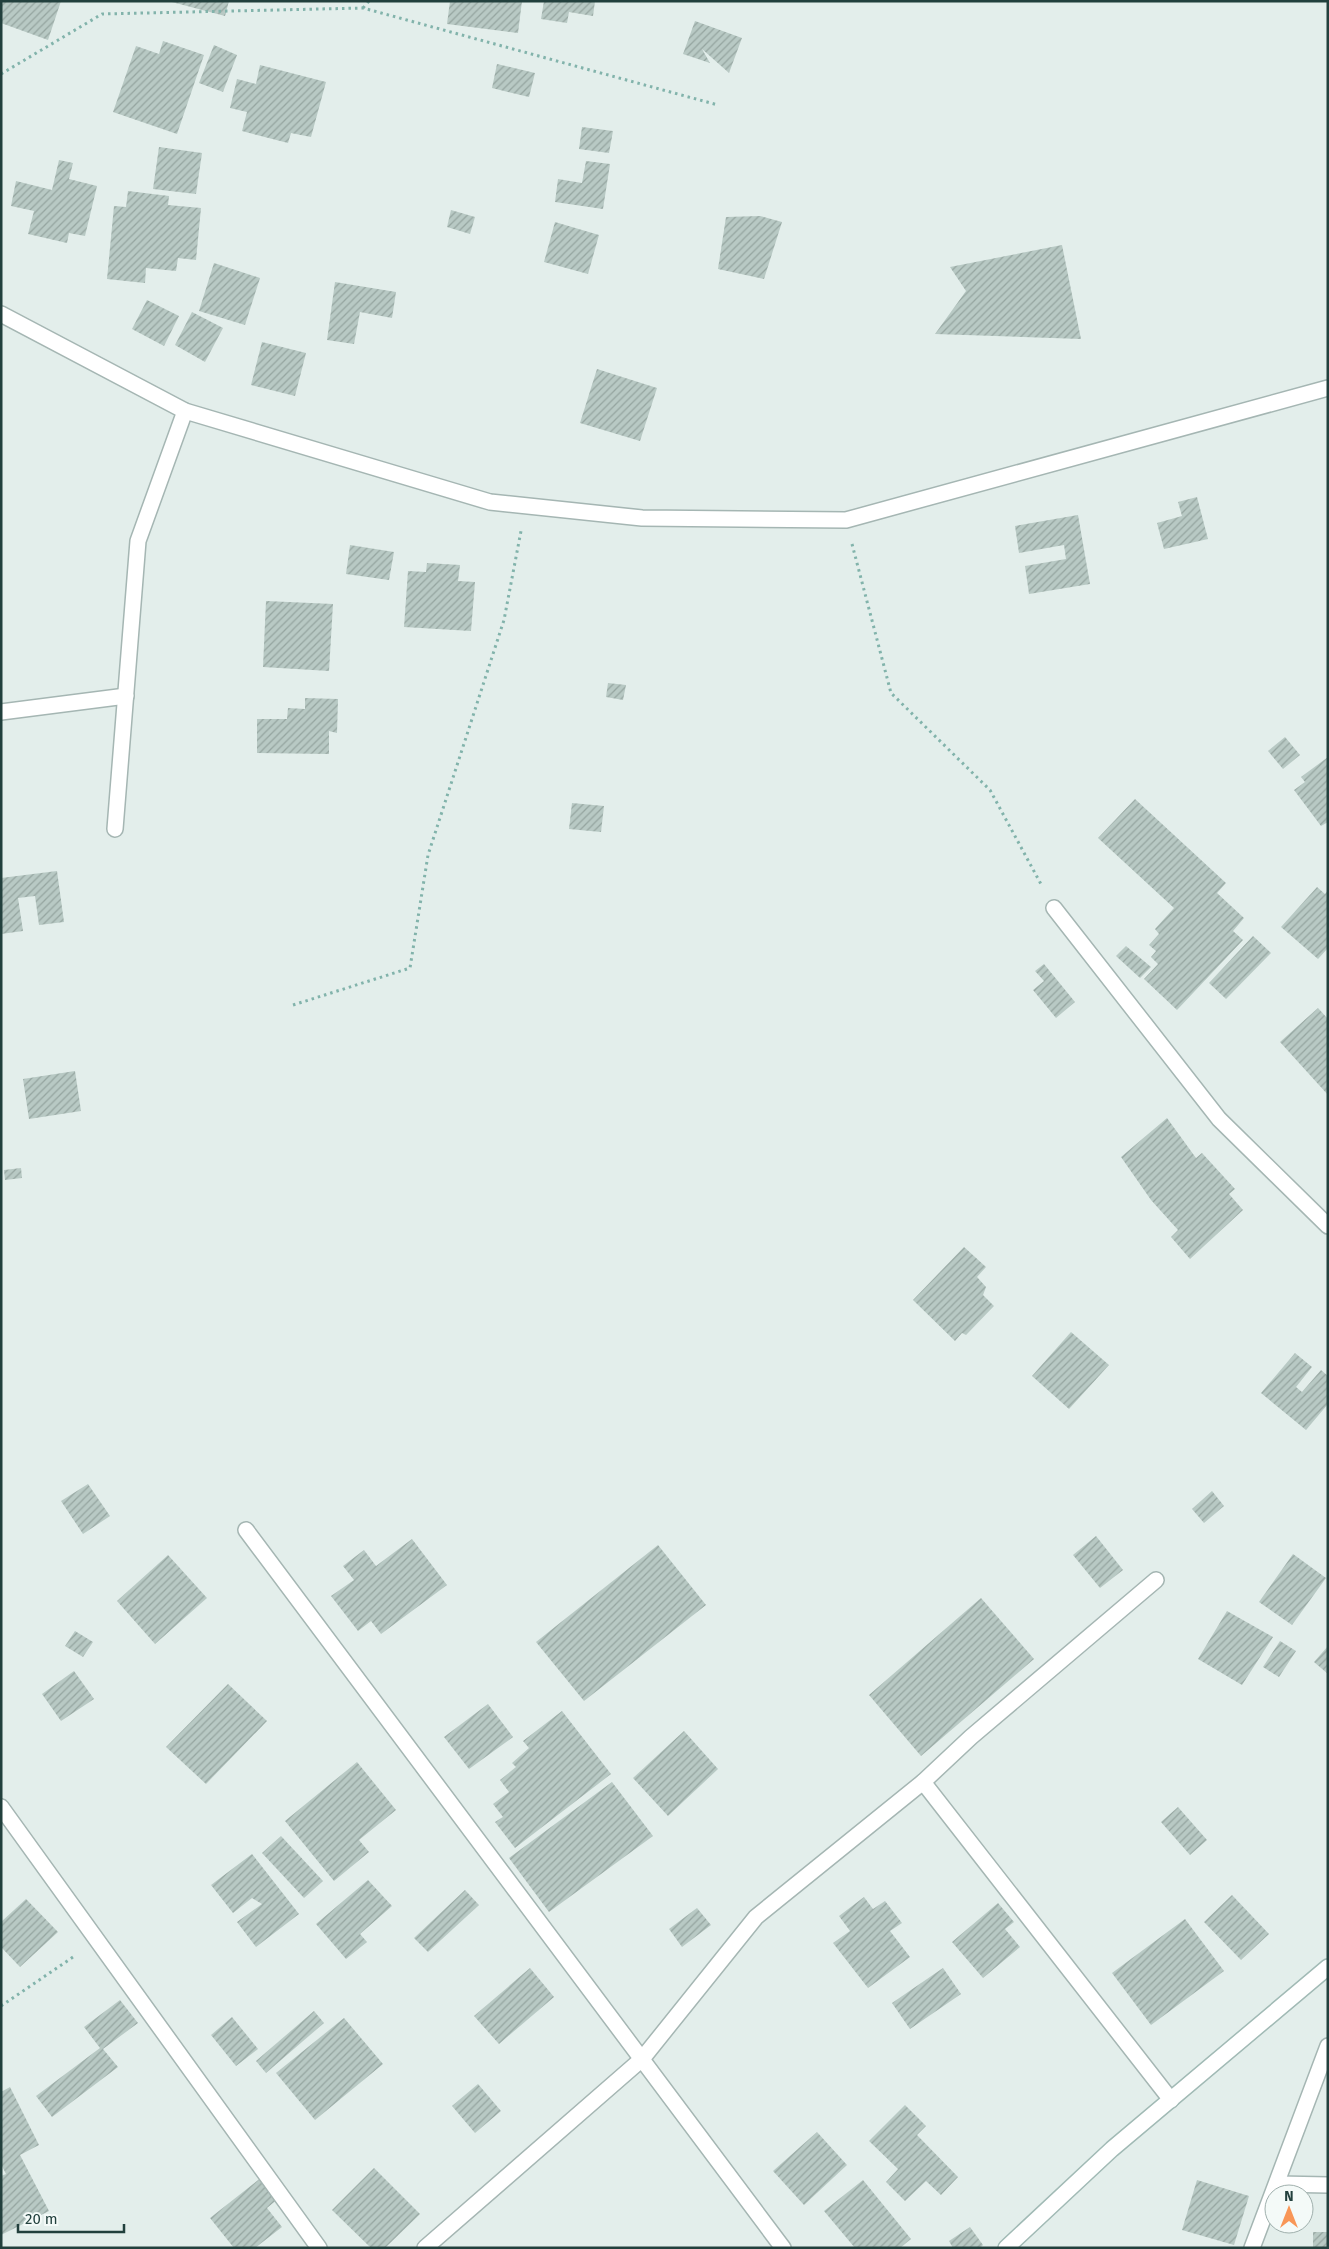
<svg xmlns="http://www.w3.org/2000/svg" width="1329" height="2249" viewBox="0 0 1329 2249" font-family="'Fira Sans',sans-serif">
<defs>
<pattern id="building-hatch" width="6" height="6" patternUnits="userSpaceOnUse" patternTransform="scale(1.25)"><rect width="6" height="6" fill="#b8c9c4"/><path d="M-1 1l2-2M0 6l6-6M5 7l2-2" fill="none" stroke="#95a5a0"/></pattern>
</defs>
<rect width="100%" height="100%" fill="#e3eeeb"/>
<g fill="url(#building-hatch)">
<path d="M1 1H61L48 40 1 23Z"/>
<path d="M168 1H229L225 16Z"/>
<path d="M450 1H522L518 33 447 24Z"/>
<path d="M544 1H595L593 16 569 12 567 23 541 19Z"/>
<path d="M695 21 742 38 729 73 702 49 710 63 683 54Z"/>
<path d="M163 41 204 55 177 134 113 112 136 46 159 54Z"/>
<path d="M214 45 237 55 223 92 199 83Z"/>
<path d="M497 64 535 73 529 97 492 88Z"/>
<path d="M260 65 326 82 311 137 291 133 288 143 242 131 247 112 230 108 237 79 256 84Z"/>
<path d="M582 127 613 131 609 153 579 149Z"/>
<path d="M159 147 202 153 196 194 153 189Z"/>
<path d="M59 160 73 163 69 179 97 186 85 236 69 233 67 243 28 234 34 211 11 206 16 181 52 190Z"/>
<path d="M586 161 610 164 603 209 555 202 558 179 582 183Z"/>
<path d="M128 191 169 196 168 205 201 208 196 260 178 258 176 271 146 268 145 283 107 279 114 206 126 207Z"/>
<path d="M451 210 475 217 470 234 447 227Z"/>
<path d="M760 216 782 222 764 279 718 269 726 217Z"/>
<path d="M555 222 599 235 588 274 544 262Z"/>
<path d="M1062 245 1081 339 935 334 966 291 950 267Z"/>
<path d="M214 263 260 278 245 325 199 311Z"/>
<path d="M335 282 396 292 392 318 360 312 354 344 327 340Z"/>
<path d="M147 300 179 316 164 346 132 329Z"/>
<path d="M192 312 223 328 205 362 175 345Z"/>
<path d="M262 342 306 353 295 396 251 385Z"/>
<path d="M597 369 657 388 640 441 580 423Z"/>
<path d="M1197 497 1208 539 1164 549 1157 523 1182 516 1178 502Z"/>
<path d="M1078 515 1090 584 1029 594 1025 566 1066 559 1064 545 1019 553 1015 526Z"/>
<path d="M350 545 394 552 389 580 346 574Z"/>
<path d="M427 563 460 565 458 581 475 582 471 631 404 627 408 571 426 572Z"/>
<path d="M266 601 333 604 329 671 263 667Z"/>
<path d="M608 683 626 685 623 700 606 697Z"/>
<path d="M305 698 338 699 337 733 329 731V754L257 753V719H287L288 708 305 709Z"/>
<path d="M1285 737 1300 755 1283 769 1268 751Z"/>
<path d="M1328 757V822L1321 826 1294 790 1305 782 1301 777Z"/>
<path d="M1135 799 1226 883 1217 893 1244 918 1233 931 1243 940 1177 1010 1144 979 1158 964 1151 957 1156 951 1149 945 1159 934 1155 929 1174 908 1098 838Z"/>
<path d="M572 803 604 806 601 832 569 829Z"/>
<path d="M57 871 64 922 39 925 35 896 18 898 23 931 1 934V878Z"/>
<path d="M1317 887 1325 894 1328 890V948L1318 959 1281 927Z"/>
<path d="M1253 936 1271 953 1226 999 1209 983Z"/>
<path d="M1126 946 1151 967 1140 978 1116 956Z"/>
<path d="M1044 964 1075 1002 1056 1018 1033 990 1044 981 1035 971Z"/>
<path d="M1318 1008 1328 1019V1095L1280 1042Z"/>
<path d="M75 1071 81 1111 29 1119 23 1079Z"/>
<path d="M1167 1118 1196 1158 1202 1153 1235 1189 1229 1194 1243 1210 1190 1259 1171 1237 1178 1230 1151 1200 1121 1157Z"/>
<path d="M21 1168 22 1178 5 1180 4 1170Z"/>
<path d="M964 1247 986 1267 977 1277 986 1287 983 1295 994 1306 966 1335 962 1333 955 1341 913 1300Z"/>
<path d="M1071 1332 1109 1365 1069 1409 1032 1376Z"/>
<path d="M1295 1353 1312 1367 1296 1387 1302 1392 1321 1370 1328 1376V1404L1306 1430 1261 1393Z"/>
<path d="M88 1484 110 1516 83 1534 61 1501Z"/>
<path d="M1212 1491 1224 1506 1204 1523 1192 1509Z"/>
<path d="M1096 1536 1123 1570 1100 1588 1073 1555Z"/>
<path d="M412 1539 447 1585 381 1634 371 1621 358 1631 331 1596 354 1580 343 1566 364 1550 376 1566Z"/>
<path d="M658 1545 706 1605 584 1701 536 1642Z"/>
<path d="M1293 1554 1326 1578 1292 1625 1259 1602Z"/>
<path d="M168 1555 207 1598 155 1644 117 1601Z"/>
<path d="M981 1598 1034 1659 921 1756 869 1695Z"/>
<path d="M1227 1611 1273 1637 1242 1685 1198 1659Z"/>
<path d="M75 1631 93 1642 83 1657 65 1646Z"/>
<path d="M1280 1641 1296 1651 1279 1677 1263 1667Z"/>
<path d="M1328 1646V1674L1314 1662Z"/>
<path d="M74 1671 94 1699 61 1721 42 1694Z"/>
<path d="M228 1684 267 1721 206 1784 166 1747Z"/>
<path d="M488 1704 513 1737 469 1769 444 1737Z"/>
<path d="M562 1711 611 1774 515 1848 495 1822 503 1817 493 1804 509 1792 500 1780 516 1767 512 1763 529 1748 523 1741Z"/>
<path d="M684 1731 718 1769 668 1816 633 1778Z"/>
<path d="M357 1762 396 1810 359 1840 369 1852 334 1881 285 1821Z"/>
<path d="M612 1782 653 1836 549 1912 509 1858Z"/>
<path d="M1178 1807 1207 1840 1190 1855 1161 1822Z"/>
<path d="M281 1836 323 1881 304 1898 262 1853Z"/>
<path d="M252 1854 299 1914 256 1947 237 1922 262 1904 252 1898 233 1913 211 1885Z"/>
<path d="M368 1880 392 1906 360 1934 367 1942 346 1959 316 1924Z"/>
<path d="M465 1890 479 1905 428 1952 414 1938Z"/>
<path d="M1232 1895 1269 1934 1241 1960 1204 1922Z"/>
<path d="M864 1897 873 1909 885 1901 902 1923 890 1931 910 1957 868 1988 833 1943 850 1931 839 1916Z"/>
<path d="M26 1899 58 1932 20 1967 1 1947V1922Z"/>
<path d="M998 1903 1014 1922 1005 1929 1020 1947 983 1978 952 1942Z"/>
<path d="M697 1908 711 1925 682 1947 669 1929Z"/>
<path d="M1185 1919 1224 1971 1151 2025 1112 1973Z"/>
<path d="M530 1968 554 1997 499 2044 474 2016Z"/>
<path d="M943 1968 961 1994 910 2029 892 2003Z"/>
<path d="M120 2000 138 2023 103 2049 118 2067 52 2117 36 2096 100 2048 84 2027Z"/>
<path d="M314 2011 324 2023 266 2073 256 2061Z"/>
<path d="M232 2017 258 2049 236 2066 211 2035Z"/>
<path d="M344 2018 383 2064 315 2120 276 2073Z"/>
<path d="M478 2084 501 2111 475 2133 452 2106Z"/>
<path d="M10 2087 39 2145 20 2155 49 2211 1 2235V2176L6 2174 1 2164V2092Z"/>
<path d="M905 2105 926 2126 917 2135 958 2177 941 2195 926 2181 905 2201 886 2182 898 2169 869 2141Z"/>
<path d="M817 2132 847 2165 804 2205 773 2171Z"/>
<path d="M374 2168 420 2214 385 2248H371L332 2210Z"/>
<path d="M262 2177 279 2198 267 2208 282 2227 255 2248H234L210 2218Z"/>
<path d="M863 2180 911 2239 900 2248H855L824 2211Z"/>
<path d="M1197 2180 1249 2196 1234 2245 1182 2230Z"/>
<path d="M970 2227 983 2245 980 2248H953L949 2241Z"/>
<rect x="1313" y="2232" width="15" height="16"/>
</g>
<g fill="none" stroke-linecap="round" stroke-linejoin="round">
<defs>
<g id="street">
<path d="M1 314 185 411 490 502 642 518 846 520 1328 388"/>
<path d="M1 712 126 696"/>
<path d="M115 829 138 541 185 411"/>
<path d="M1054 908 1219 1119 1328 1226"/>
<path d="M246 1530 783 2248"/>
<path d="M923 1782 1171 2100"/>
<path d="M1 1807 319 2248"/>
<path d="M1278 2184 1328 2185"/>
<path d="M425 2248 642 2059 756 1917 923 1782 971 1737 1156 1580"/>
<path d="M1252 2248 1328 2046"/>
</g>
<path id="secondary" d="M1006 2248 1112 2149 1328 1967"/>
</defs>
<use href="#street" stroke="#a5b6b3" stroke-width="18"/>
<use href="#secondary" stroke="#a1bab5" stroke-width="18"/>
<g stroke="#82b3ab" stroke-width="3" stroke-dasharray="2.5 4" stroke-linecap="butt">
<path d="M363 8 369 1"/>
<path d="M1 74 102 14 363 8 718 105"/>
<path d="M852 544 891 693 990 790 1042 886"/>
<path d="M293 1005 410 968 428 855 504 620 521 531"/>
<path d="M1 2006 76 1955"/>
</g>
<use href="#street" stroke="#fff" stroke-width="15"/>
<use href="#secondary" stroke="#fff" stroke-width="15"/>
</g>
<rect width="1329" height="2249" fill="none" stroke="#22403d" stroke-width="5"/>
<g transform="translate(1289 2209)"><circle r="24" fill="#f4faf8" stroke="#a0b0ad"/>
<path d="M0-4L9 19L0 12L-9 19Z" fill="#f89657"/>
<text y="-8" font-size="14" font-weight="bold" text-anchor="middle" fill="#22403d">N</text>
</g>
<path d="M18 2224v8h106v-8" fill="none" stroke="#22403d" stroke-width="2.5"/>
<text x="25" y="2224" font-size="15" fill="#22403d" stroke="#f4faf8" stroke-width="4" paint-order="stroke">20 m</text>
</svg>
